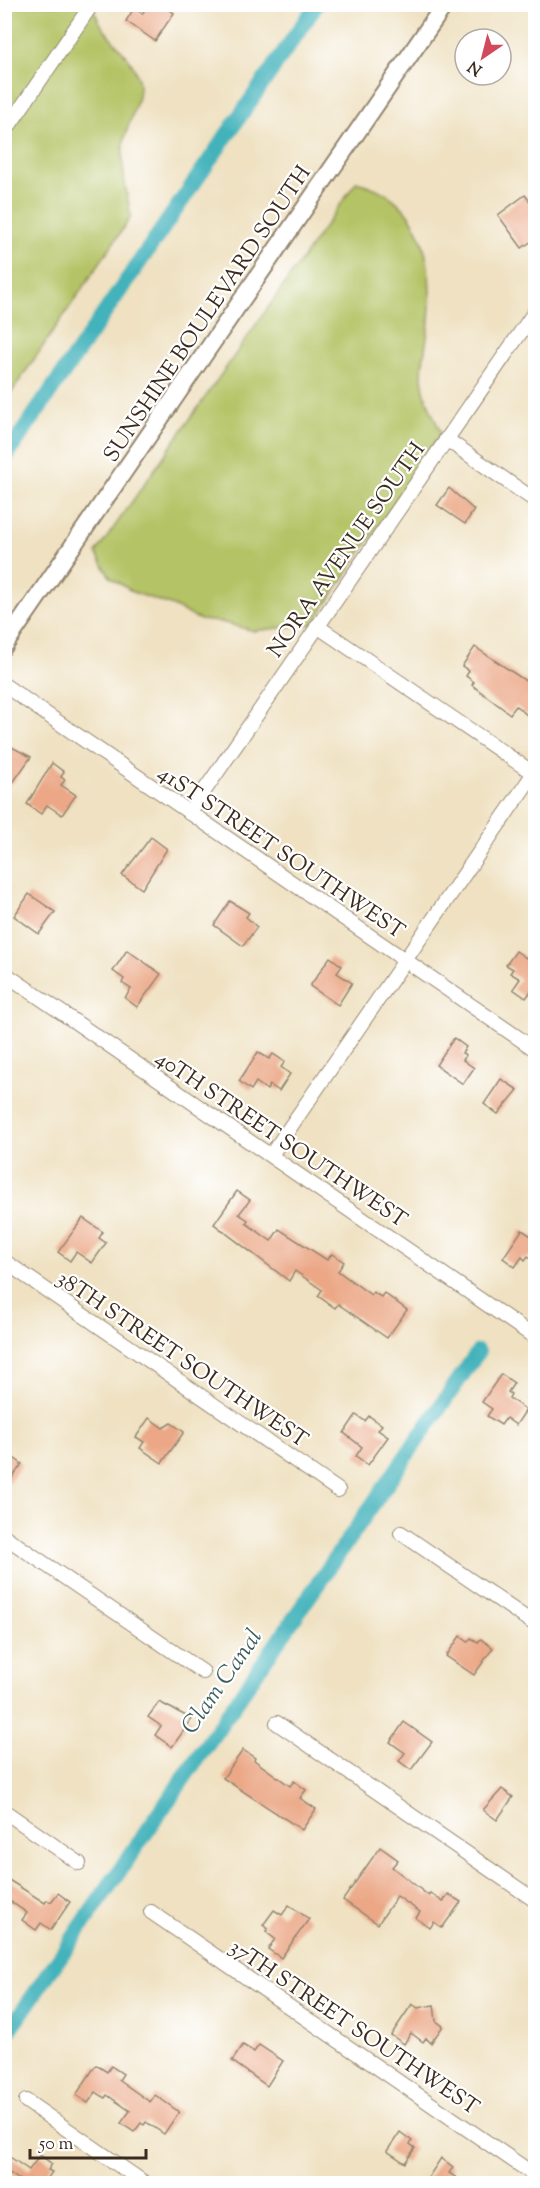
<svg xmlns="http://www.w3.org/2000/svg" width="540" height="2188" viewBox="0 0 540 2188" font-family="'Sorts Mill Goudy',serif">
<rect width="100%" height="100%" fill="#fff"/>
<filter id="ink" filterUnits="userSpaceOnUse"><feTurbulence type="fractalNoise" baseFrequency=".0167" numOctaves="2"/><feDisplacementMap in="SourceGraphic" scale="12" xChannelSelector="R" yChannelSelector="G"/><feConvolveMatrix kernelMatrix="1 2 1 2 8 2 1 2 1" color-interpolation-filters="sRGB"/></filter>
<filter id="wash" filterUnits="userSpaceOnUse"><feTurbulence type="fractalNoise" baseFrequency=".008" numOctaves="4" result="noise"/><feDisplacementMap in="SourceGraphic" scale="24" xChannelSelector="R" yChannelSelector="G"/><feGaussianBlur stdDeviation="1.35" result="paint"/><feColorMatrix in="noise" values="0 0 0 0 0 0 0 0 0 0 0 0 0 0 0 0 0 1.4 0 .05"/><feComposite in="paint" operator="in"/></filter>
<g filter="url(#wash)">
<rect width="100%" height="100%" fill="#efe1c1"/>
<g fill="#b4c365" stroke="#787642" stroke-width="1.5">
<path d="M5 5H93C98 33 128 49 137 75 145 98 125 125 123 147 121 170 127 194 131 217L5 402Z"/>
<path d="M356 182C423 197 434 261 429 321 428 339 422 358 422 376 423 396 433 414 441 433L313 624 254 631 221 622 200 620 173 606 133 592 110 577 96 553Z"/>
</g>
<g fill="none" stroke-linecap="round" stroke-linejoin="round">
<g stroke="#42b2bb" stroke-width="16">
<path d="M4 459 317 4"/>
<path d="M4 2038 478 1352"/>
</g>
</g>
<g id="blocks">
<g fill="#eba786">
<path d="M148 4H162L174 13 155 41 126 21 134 8 142 14Z"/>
<path d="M525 195 536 209V238L522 248 498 215Z"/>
<path d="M449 488 474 510 465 524 437 505Z"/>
<path d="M475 647 536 688V715L529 711 527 715 516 706 510 714 472 685 474 682 466 676 469 671 462 666Z"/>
<path d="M4 743 31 757 12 784 4 779Z"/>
<path d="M52 763 64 772 61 777 65 780 61 785 76 795 62 815 47 805 41 814 27 804Z"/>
<path d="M151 837 167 849 142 889 122 875Z"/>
<path d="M29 894 55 912 39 934 14 916Z"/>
<path d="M230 901 249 913 246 917 257 927 243 946 214 925Z"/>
<path d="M536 945V984L526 998 513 989 520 979 510 973 513 969 506 965 516 951 526 958Z"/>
<path d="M127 950 161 974 137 1007 125 998 131 989 122 983 124 979 113 971Z"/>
<path d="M330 957 342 966 337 973 352 983 338 1005 310 986Z"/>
<path d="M454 1038 466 1047 462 1053 466 1055 463 1060 474 1068 463 1084 436 1065Z"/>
<path d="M258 1052 269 1059 273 1054 285 1062 281 1067 290 1074 279 1091 270 1085 267 1090 256 1082 251 1090 239 1081Z"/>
<path d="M501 1079 518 1090 498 1114 484 1104Z"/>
<path d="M237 1191 250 1200 239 1214 248 1220 246 1223 271 1241 279 1229 327 1260 332 1254 344 1262 338 1271 371 1295 373 1292 381 1297 384 1293 407 1310 387 1338 338 1304 335 1308 318 1296 322 1290 295 1271 289 1281 214 1224Z"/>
<path d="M83 1218 103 1232 99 1238 106 1243 92 1263 76 1252 70 1261 58 1252Z"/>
<path d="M522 1230 536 1239V1262L528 1256 525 1260 522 1257 515 1267 503 1258Z"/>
<path d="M501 1374 514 1383 508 1392 511 1394 509 1398 526 1410 516 1425 506 1418 501 1425 487 1416 492 1409 482 1402Z"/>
<path d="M356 1415 365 1421 369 1416 382 1425 378 1430 388 1437 368 1465 356 1456 362 1447 344 1433Z"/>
<path d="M149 1418 163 1428 171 1423 184 1432 162 1463 140 1448 144 1442 136 1437Z"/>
<path d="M4 1451 22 1464 4 1489Z"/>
<path d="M460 1636 468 1642 471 1638 478 1642 481 1639 493 1648 474 1675 446 1656Z"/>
<path d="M159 1702 192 1719 172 1747 155 1735 161 1726 148 1717Z"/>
<path d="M404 1722 432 1742 411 1770 399 1761 405 1753 390 1742Z"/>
<path d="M243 1750 255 1758 254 1760 290 1786 294 1781 306 1790 300 1798 316 1809 302 1830 223 1778Z"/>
<path d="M502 1789 513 1797 497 1820 483 1810Z"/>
<path d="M380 1847 398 1860 392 1867 429 1896 430 1893 443 1902 448 1894 461 1902 442 1928 434 1922 430 1928 416 1918 420 1912 397 1896 378 1924 343 1900Z"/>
<path d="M4 1877 45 1903 47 1900 51 1902 58 1893 70 1902 51 1930 41 1923 36 1930 22 1920 27 1913 4 1897Z"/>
<path d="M289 1905 309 1919 281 1958 268 1949 275 1939 266 1932 268 1929 263 1925 274 1910 282 1915Z"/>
<path d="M412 2004 418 2008 434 2005 436 2021 443 2026 431 2043 426 2038 423 2042 411 2033 404 2044 391 2035Z"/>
<path d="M243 2045 254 2052 259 2045 283 2061 267 2086 232 2061Z"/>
<path d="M96 2065 107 2072 111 2066 123 2074 119 2080 150 2102 155 2095 179 2112 164 2134 146 2122 144 2125 141 2123 134 2132 121 2123 130 2111 107 2095 105 2098 96 2092 88 2103 76 2095Z"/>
<path d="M400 2132 412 2141 410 2144 415 2148 405 2163 387 2151Z"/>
<path d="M4 2153 29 2170 40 2155 52 2164 48 2170 52 2172 45 2182 48 2184H20L21 2181 4 2169Z"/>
<path d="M441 2158 453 2167 449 2173 466 2184H424Z"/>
</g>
</g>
</g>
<g filter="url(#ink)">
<use href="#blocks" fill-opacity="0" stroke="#958670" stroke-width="1.5"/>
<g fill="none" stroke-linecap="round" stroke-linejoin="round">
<defs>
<g id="minor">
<path d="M4 133 92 4"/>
<path d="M446 439 536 501"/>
<path d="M317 626 536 775"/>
<path d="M4 685 536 1050"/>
<path d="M189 813 536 310"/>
<path d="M4 973 536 1338"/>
<path d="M271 1155 536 770"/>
<path d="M4 1261 338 1490"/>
<path d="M401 1533 536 1625"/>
<path d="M4 1536 203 1672"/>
<path d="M277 1723 536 1901"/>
<path d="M4 1811 79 1863"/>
<path d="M151 1912 536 2176"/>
<path d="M26 2101 146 2184"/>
</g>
<path id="tertiary" d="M4 646 445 4"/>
</defs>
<use href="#minor" stroke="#958670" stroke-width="16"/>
<use href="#tertiary" stroke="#958670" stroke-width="20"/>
<use href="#minor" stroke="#fff" stroke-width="14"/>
<use href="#tertiary" stroke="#fff" stroke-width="16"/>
</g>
</g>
<g text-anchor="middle" stroke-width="4.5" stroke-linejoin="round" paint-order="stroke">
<g font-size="22" fill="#3b2a1e" stroke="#fff">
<text transform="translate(206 313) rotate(-56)" y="8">SUNSHINE BOULEVARD SOUTH</text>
<text transform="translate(345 549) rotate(-55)" y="8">NORA AVENUE SOUTH</text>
<text transform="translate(282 851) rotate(34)" y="8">41ST STREET SOUTHWEST</text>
<text transform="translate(282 1138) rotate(34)" y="8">40TH STREET SOUTHWEST</text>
<text transform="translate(183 1358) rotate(34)" y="8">38TH STREET SOUTHWEST</text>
<text transform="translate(355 2026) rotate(34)" y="8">37TH STREET SOUTHWEST</text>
</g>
<g font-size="24" font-style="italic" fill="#3e605d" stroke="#fff">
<text transform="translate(221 1681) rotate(-55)" y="8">Clam Canal</text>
</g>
</g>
<rect width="540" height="2188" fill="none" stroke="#fff" stroke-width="24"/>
<g transform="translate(483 57) rotate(215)"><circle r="28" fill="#ffffff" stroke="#b1aaa5" stroke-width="1.5"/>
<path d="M0-4.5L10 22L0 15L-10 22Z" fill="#d1495b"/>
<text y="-9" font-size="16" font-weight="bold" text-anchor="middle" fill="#3b2a1e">N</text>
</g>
<path d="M30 2149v9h116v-9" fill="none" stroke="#3b2a1e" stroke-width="3"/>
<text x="39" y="2149" font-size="18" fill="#3b2a1e" stroke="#ffffff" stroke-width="4.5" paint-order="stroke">50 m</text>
</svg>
